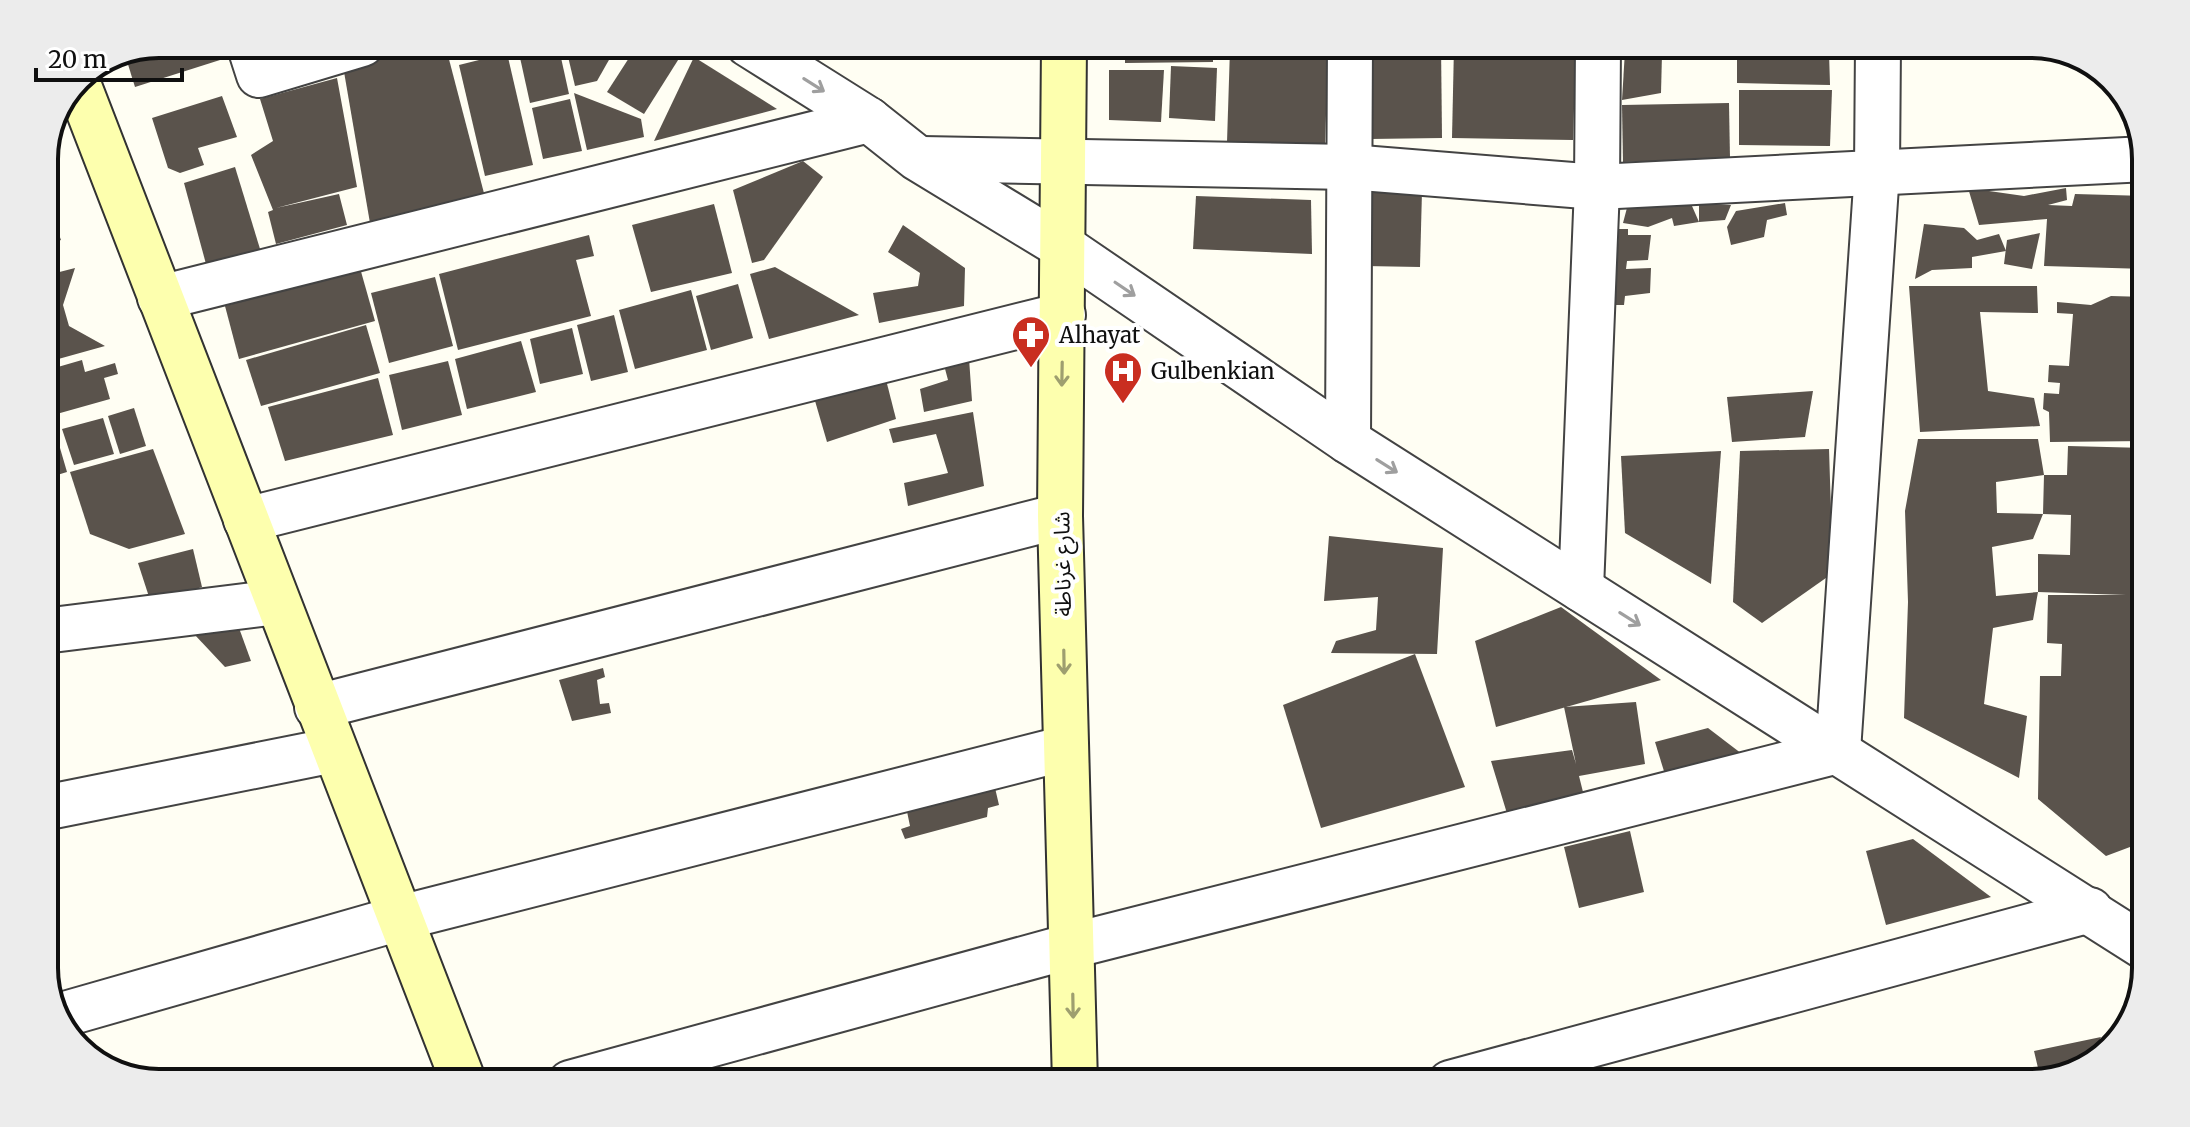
<svg xmlns="http://www.w3.org/2000/svg" width="2190" height="1127" viewBox="0 0 2190 1127" font-family="Merriweather,'Noto Sans Arabic',serif">
<rect width="100%" height="100%" fill="#fffef3"/>
<g fill="#5a534c">
<path d="M159 44H216L220 60 135 87 126 58Z"/>
<path d="M435 44H445L485 197 370 223 343 66Z"/>
<path d="M517 44H558L569 94 530 103Z"/>
<path d="M565 44H618L597 81 575 86Z"/>
<path d="M638 44H677L685 49 644 114 607 92Z"/>
<path d="M1125 44H1213V62L1125 63Z"/>
<path d="M1369 44H1441L1442 138 1370 139Z"/>
<path d="M1763 44H1827V48L1763 47Z"/>
<path d="M1454 46 1576 47 1573 140 1452 138Z"/>
<path d="M1230 49 1328 53 1325 145 1227 142Z"/>
<path d="M1625 51 1662 54 1661 93 1622 100Z"/>
<path d="M507 53 533 165 485 176 459 65Z"/>
<path d="M1737 53H1829L1830 85 1737 83Z"/>
<path d="M694 57 777 109 654 141Z"/>
<path d="M1171 66 1217 68 1215 121 1169 118Z"/>
<path d="M1109 70H1164L1161 122 1109 120Z"/>
<path d="M337 78 357 187 276 208 339 194 347 225 276 244 268 212 273 210 251 155 273 141 260 99Z"/>
<path d="M1739 90H1832L1830 146 1739 145Z"/>
<path d="M574 93 641 119 644 137 587 150Z"/>
<path d="M222 96 237 137 198 148 204 165 180 173 168 168 152 118Z"/>
<path d="M570 99 582 151 543 159 532 108Z"/>
<path d="M1729 103 1730 159 1623 162 1622 105Z"/>
<path d="M803 161 823 177 764 260 752 263 733 190Z"/>
<path d="M235 167 264 262 209 275 184 183Z"/>
<path d="M1968 188 2024 196 2066 188 2067 200 2048 205 2072 206 2075 194 2146 196V269L2044 266 2047 219 1979 225Z"/>
<path d="M1371 189 1422 191 1420 267 1365 266Z"/>
<path d="M44 194 61 240 44 246Z"/>
<path d="M1196 196 1311 200 1312 254 1193 249Z"/>
<path d="M1699 203 1731 205 1725 220 1699 222Z"/>
<path d="M1785 203 1787 215 1767 220 1764 237 1731 245 1727 227 1736 211Z"/>
<path d="M714 204 732 273 651 292 632 225Z"/>
<path d="M1628 204 1692 206 1699 222 1674 226 1672 218 1648 227 1623 223Z"/>
<path d="M1924 224 1964 228 1977 240 1999 234 2006 251 1972 257V268L1932 270 1915 279Z"/>
<path d="M903 225 965 268 964 306 879 323 873 293 918 286 920 273 888 252Z"/>
<path d="M1619 229H1628V235H1651L1648 260 1627 261 1626 269 1651 268 1650 293 1625 296 1624 305H1614Z"/>
<path d="M2040 233 2032 269 2004 264 2007 240Z"/>
<path d="M589 235 594 256 576 260 591 316 458 350 439 274Z"/>
<path d="M775 267 859 315 769 339 750 274Z"/>
<path d="M75 268 63 305 69 326 105 346 44 363V276Z"/>
<path d="M360 268 375 321 239 359 225 306Z"/>
<path d="M435 277 453 346 389 363 371 293Z"/>
<path d="M738 284 753 338 711 350 696 296Z"/>
<path d="M1909 286H2037L2038 313 1980 312 1988 391 2034 398 2040 426 1920 432Z"/>
<path d="M691 290 707 350 635 369 619 310Z"/>
<path d="M2111 296 2146 297V441L2050 442 2049 412 2043 409 2044 393 2059 394 2060 383 2048 382 2049 365 2069 366 2073 314 2057 313V302L2091 305Z"/>
<path d="M614 315 628 372 591 381 577 325Z"/>
<path d="M366 325 380 373 261 406 246 360Z"/>
<path d="M572 328 583 374 540 384 530 339Z"/>
<path d="M521 341 536 392 467 409 455 359Z"/>
<path d="M968 344 972 401 924 412 920 389 948 380 940 350Z"/>
<path d="M82 360 85 372 115 363 118 374 104 378 110 399 46 417 44 371Z"/>
<path d="M448 361 462 415 402 430 389 375Z"/>
<path d="M883 368 896 419 827 442 813 394Z"/>
<path d="M378 378 393 435 285 461 268 407Z"/>
<path d="M1813 391 1805 437 1732 442 1727 397Z"/>
<path d="M134 408 146 446 120 454 108 416Z"/>
<path d="M973 412 984 486 908 506 904 483 948 473 936 434 893 443 889 429Z"/>
<path d="M103 418 114 454 74 465 62 429Z"/>
<path d="M53 424 67 472 44 479V426Z"/>
<path d="M1918 439H2038L2044 475 1996 482 1997 513 2043 514 2033 539 1992 547 1996 596 2038 592 2033 620 1993 628 1984 704 2027 716 2019 778 1904 718 1908 602 1905 511Z"/>
<path d="M2068 446 2146 448V841L2106 856 2038 799 2040 676H2061L2062 644 2047 643 2048 595H2126L2038 592V554L2070 555 2071 515 2043 514 2044 475H2067Z"/>
<path d="M153 449 185 534 129 549 90 534 70 472Z"/>
<path d="M1829 449 1833 573 1762 623 1733 602 1740 451Z"/>
<path d="M1721 451 1711 584 1625 533 1621 456Z"/>
<path d="M1329 536 1443 548 1437 654 1331 653 1336 641 1376 630 1378 597 1324 601Z"/>
<path d="M193 549 202 587 151 603 138 563Z"/>
<path d="M231 606 251 661 225 667 179 618Z"/>
<path d="M1561 607 1661 680 1496 727 1475 641Z"/>
<path d="M1415 654 1465 787 1321 828 1283 705Z"/>
<path d="M603 668 605 677 597 680 600 704 609 703 611 713 572 721 559 680Z"/>
<path d="M1636 702 1645 764 1579 776 1584 796 1509 820 1491 761 1572 750 1576 764 1564 707Z"/>
<path d="M1708 728 1763 770 1671 794 1655 742Z"/>
<path d="M992 775 999 805 988 808 987 817 905 839 901 829 910 826 904 797Z"/>
<path d="M1630 831 1644 892 1579 908 1564 847Z"/>
<path d="M1913 839 1991 897 1886 925 1866 851Z"/>
<path d="M2101 1037 2087 1068 2031 1083H2017L2015 1075 2038 1068 2034 1051Z"/>
<path d="M1993 1070 1997 1083H1941L1940 1082Z"/>
</g>
<g fill="none" stroke-linecap="round" stroke-linejoin="round">
<defs>
<g id="minor">
<path d="M249 44 259 75 362 44"/>
<path d="M748 44 869 120 917 158 1065 248 1348 441 2146 948"/>
<path d="M922 159 1349 167 1597 187 2146 159"/>
<path d="M160 298 869 120"/>
<path d="M1348 441 1350 44"/>
<path d="M246 520 1063 315"/>
<path d="M1581 589 1597 187 1598 44"/>
<path d="M44 631 277 602"/>
<path d="M317 707 1060 516"/>
<path d="M44 808 334 750"/>
<path d="M58 1016 400 918 1066 748"/>
<path d="M570 1083 1071 946 1838 751 1877 171 1878 44"/>
<path d="M1450 1083 2090 910"/>
</g>
<g id="secondary">
<path d="M1064 44 1060 516 1075 1083"/>
<path d="M77 81 464 1083"/>
</g>
</defs>
<use href="#minor" stroke="#434343" stroke-width="48"/>
<use href="#secondary" stroke="#323232" stroke-width="48"/>
<use href="#minor" stroke="#fff" stroke-width="44"/>
<use href="#secondary" stroke="#fdffae" stroke-width="44"/>
</g>
<defs><path id="oneway-shaft" d="M-6 0H5M1.5-3L5.5 0L1.5 3" fill="none" stroke-width="1.6" stroke-linecap="round" stroke-linejoin="round" transform="scale(2)"/></defs>
<g stroke="#9f9f9f">
<use href="#oneway-shaft" transform="translate(814 85) rotate(32)"/>
<use href="#oneway-shaft" transform="translate(1125 289) rotate(34)"/>
<use href="#oneway-shaft" transform="translate(1387 466) rotate(32)"/>
<use href="#oneway-shaft" transform="translate(1630 619) rotate(32)"/>
</g>
<g stroke="#9e9f6f">
<use href="#oneway-shaft" transform="translate(1062 374) rotate(91)"/>
<use href="#oneway-shaft" transform="translate(1064 662) rotate(89)"/>
<use href="#oneway-shaft" transform="translate(1073 1006) rotate(89)"/>
</g>
<defs>
<symbol id="pharmacy-pin" viewBox="-11 -11 22 30"><path d="M0 17L-7.5 6A9.5 9.5 0 1 1 7.5 6Z" fill="#c92e20" stroke="#fff"/><path d="M-2-6h4v4h4v4h-4v4h-4v-4h-4v-4h4Z" fill="#fff"/></symbol>
<symbol id="hospital-pin" viewBox="-11 -11 22 30"><path d="M0 17L-7.5 6A9.5 9.5 0 1 1 7.5 6Z" fill="#c92e20" stroke="#fff"/><path d="M-5-5h3v3.5h4V-5h3V5h-3V1.5h-4V5h-3Z" fill="#fff"/></symbol>
</defs>
<g fill-rule="evenodd">
<use href="#pharmacy-pin" x="1009" y="313" width="44" height="60"/>
<use href="#hospital-pin" x="1101" y="349" width="44" height="60"/>
</g>
<g text-anchor="middle" stroke-width="8" stroke-linejoin="round" paint-order="stroke">
<g font-size="22" fill="#101010" stroke="#fff" text-anchor="start">
<text x="1059" y="343">Alhayat</text>
<text x="1151" y="379">Gulbenkian</text>
</g>
<g font-size="22" fill="#101010" stroke="#fff">
<text transform="translate(1062 564) rotate(-91)" y="8">شارع غرناطة</text>
</g>
</g>
<path d="M0 0H2190V1127H0ZM159 58H2031A101 101 0 0 1 2132 159V968A101 101 0 0 1 2031 1069H159A101 101 0 0 1 58 968V159A101 101 0 0 1 159 58Z" fill="#ececec" fill-rule="evenodd"/>
<path fill="none" stroke="#101010" stroke-width="4" d="M159 58H2031A101 101 0 0 1 2132 159V968A101 101 0 0 1 2031 1069H159A101 101 0 0 1 58 968V159A101 101 0 0 1 159 58Z"/>
<path d="M36 68v12h146v-12" fill="none" stroke="#101010" stroke-width="4"/>
<text x="48" y="68" font-size="24" fill="#101010" stroke="#ffffff" stroke-width="6" paint-order="stroke">20 m</text>
</svg>
